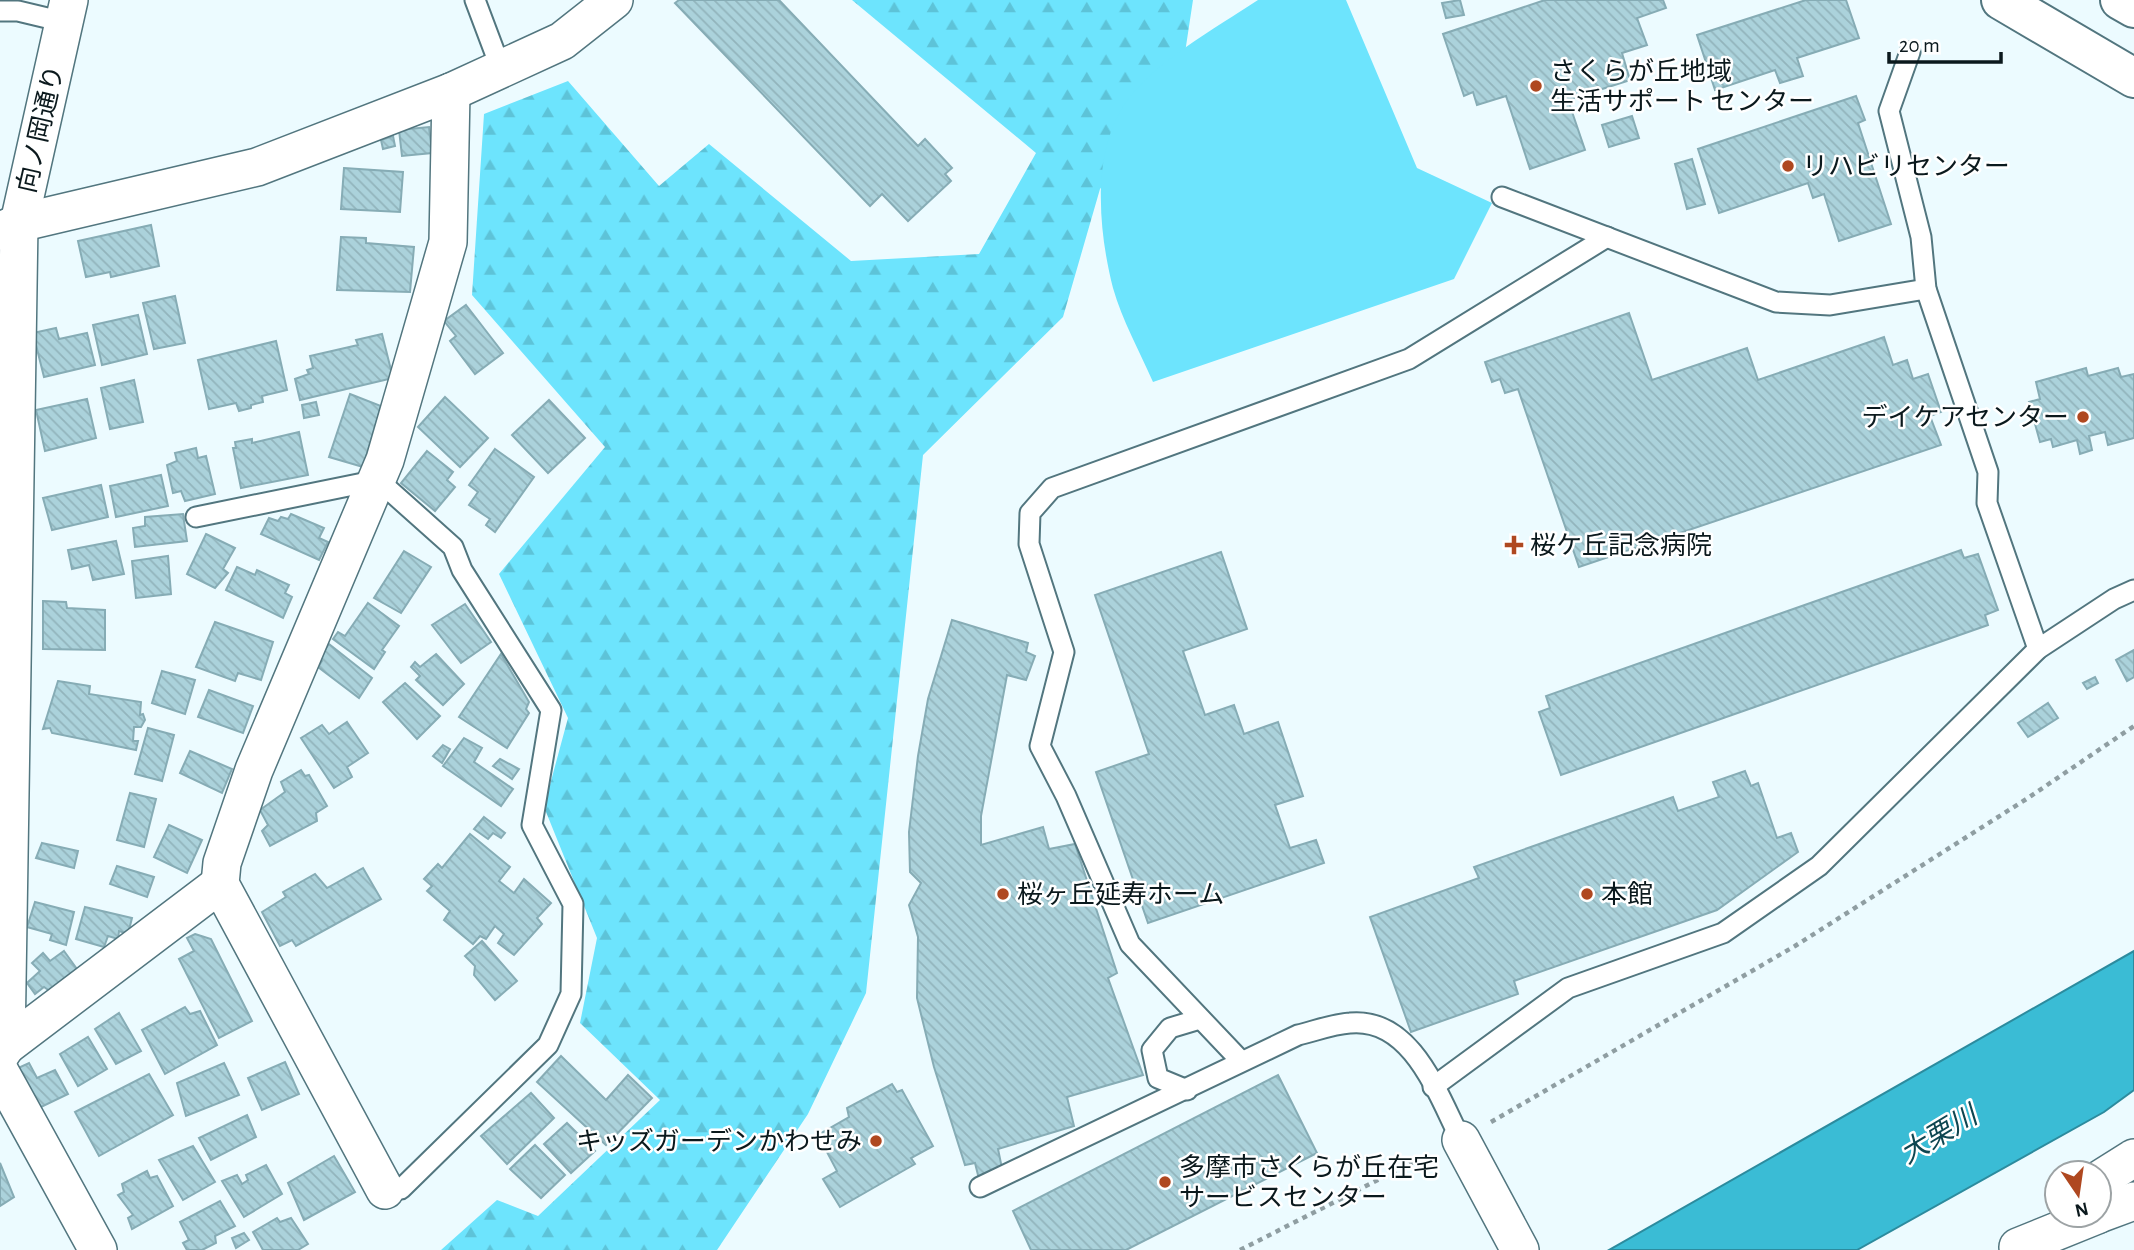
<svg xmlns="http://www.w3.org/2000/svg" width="2134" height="1250" viewBox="0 0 2134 1250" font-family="'Alegreya Sans','Noto Sans JP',sans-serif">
<defs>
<pattern id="forest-firs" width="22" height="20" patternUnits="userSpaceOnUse" patternTransform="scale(1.75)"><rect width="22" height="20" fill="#6de4fd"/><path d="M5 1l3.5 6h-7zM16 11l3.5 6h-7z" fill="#5dc3d8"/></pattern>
<pattern id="building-back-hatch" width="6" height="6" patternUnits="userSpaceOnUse" patternTransform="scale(1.75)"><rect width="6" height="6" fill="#abd2db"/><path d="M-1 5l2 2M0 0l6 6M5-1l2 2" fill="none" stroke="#92b4bc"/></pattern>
</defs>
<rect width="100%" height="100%" fill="#ecfbff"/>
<path fill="url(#forest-firs)" d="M852 0H1193L1183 66 1135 143 1100 189 1063 317 923 455 866 993 808 1114 717 1250H441L497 1200 538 1216 660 1100 580 1023 597 938 544 807 568 718 499 574 605 447 472 295 484 114 568 81 659 186 709 144 851 261 979 254 1036 153Z"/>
<path fill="#6de4fd" d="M1258 0H1346L1417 168 1492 203 1454 279 1153 382C1140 352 1122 320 1113 288 1099 233 1091 156 1124 105 1152 63 1216 28 1258 0Z"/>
<path fill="#3abcd5" stroke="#2c8b9e" stroke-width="2" d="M2134 951V1090L2104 1112 1857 1250H1609Z"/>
<g fill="url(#building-back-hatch)" stroke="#86acb5" stroke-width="2">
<path d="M679 0H779L918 146 925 139 952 168 945 174 951 181 908 221 882 194 870 206 675 3Z"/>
<path d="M1460 0 1464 15 1446 18 1442 3Z"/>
<path d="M1545 0H1663L1666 8 1637 18 1647 45 1622 53 1630 80 1568 100 1585 150 1530 169 1506 96 1477 105 1473 92 1464 96 1443 34Z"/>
<path d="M1806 0H1846L1859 38 1797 58 1803 76 1780 83 1775 70 1715 90 1697 35Z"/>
<path d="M1856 96 1865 120 1858 123 1891 224 1839 241 1824 194 1813 198 1808 183 1719 213 1698 149Z"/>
<path d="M1632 116 1639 138 1609 147 1602 125Z"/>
<path d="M429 127 432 153 402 156 399 130Z"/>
<path d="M393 136 395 146 383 149 381 140Z"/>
<path d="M1692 159 1705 204 1687 209 1675 164Z"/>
<path d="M344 168 403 172 400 212 341 209Z"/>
<path d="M151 225 159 266 111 277 110 272 86 277 78 241Z"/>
<path d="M341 237 366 238V243L414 247 410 292 337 290Z"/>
<path d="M175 296 185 343 154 349 143 303Z"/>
<path d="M466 305 503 353 475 374 450 341 456 336 444 321Z"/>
<path d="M1629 313 1652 380 1747 348 1758 380 1884 337 1893 365 1907 360 1913 379 1928 374 1941 412 1930 416 1941 445 1579 567 1518 389 1505 393 1500 379 1492 382 1485 362Z"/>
<path d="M138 315 147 354 102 365 93 325Z"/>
<path d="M56 328 59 339 87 333 95 365 44 377 33 333Z"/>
<path d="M382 334 393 378 300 400 295 379 309 374 307 370 313 368 310 356 358 345 356 340Z"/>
<path d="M276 341 287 390 262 396 263 402 251 405V408L239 411 236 403 209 409 198 360Z"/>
<path d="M2086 368 2088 376 2118 368 2121 377 2134 374V438L2108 445 2105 432 2089 436 2092 450 2080 454 2077 440 2053 447 2051 439 2040 442 2029 402 2040 399 2036 382Z"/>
<path d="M134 380 143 422 110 429 101 388Z"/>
<path d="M350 394 381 406 363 467 329 457Z"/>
<path d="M445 397 488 438 460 467 418 427Z"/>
<path d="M87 399 96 438 45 451 36 410Z"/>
<path d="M549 400 585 438 548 473 512 435Z"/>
<path d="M316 402 319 415 304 418 302 405Z"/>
<path d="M299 432 308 475 241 488 233 448H236L235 442 252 439V443Z"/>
<path d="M196 448 198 458 206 456 215 494 185 501 181 491 173 493 167 465 177 461 175 453Z"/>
<path d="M495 449 534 477 495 532 486 525 490 519 469 505 478 492 469 485Z"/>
<path d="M427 451 453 472 447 480 455 487 435 511 401 483Z"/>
<path d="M161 475 168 506 116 517 110 486Z"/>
<path d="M101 485 108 517 52 530 43 498Z"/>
<path d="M183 514 187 541 135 547 133 528 145 526V517Z"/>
<path d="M291 514 324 528 319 538 328 542 319 560 261 534 269 518 278 521 281 517 288 519Z"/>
<path d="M206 534 235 548 223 569 228 573 215 588 187 574Z"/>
<path d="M116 541 124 574 93 580 89 565 72 569 68 550Z"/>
<path d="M1961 550 1964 558 1978 554 1998 610 1985 615 1988 625 1561 775 1539 712 1550 708 1546 696Z"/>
<path d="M404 551 431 567 401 613 374 598Z"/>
<path d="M1221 552 1247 629 1183 651 1205 715 1234 705 1244 734 1278 722 1303 796 1275 805 1290 848 1316 840 1324 863 1148 923 1096 772 1149 754 1095 595Z"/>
<path d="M168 556 171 594 136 598 132 561Z"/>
<path d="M237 567 255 575 257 570 289 585 285 593 292 597 283 618 226 590Z"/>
<path d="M43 601 66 602 67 608 105 610V650L43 649Z"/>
<path d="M368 603 399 626 382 650 385 652 374 669 333 639 338 632 345 636Z"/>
<path d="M465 604 491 642 461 663 432 625Z"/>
<path d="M952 620 1028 643 1026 652 1035 656 1026 680 1007 675 981 816V845L1043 827 1049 849 1075 844 1117 973 1108 978 1143 1075 1067 1097 1074 1126 998 1149 1003 1173 979 1179 975 1163 965 1165 934 1067 917 998 918 937 909 905 921 883 910 872 909 832 918 756 928 699Z"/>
<path d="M215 622 273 642 261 680 238 673 235 681 196 667Z"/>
<path d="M329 644 372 678 359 698 318 667 322 661 319 658Z"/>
<path d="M2134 650V677L2127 681 2116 660Z"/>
<path d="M436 654 464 684 443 705 416 680 420 676 411 667 415 662 420 667Z"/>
<path d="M501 654 529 702 526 709 529 713 507 748 459 717Z"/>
<path d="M162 671 195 680 185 714 152 703Z"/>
<path d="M2095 677 2098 683 2087 689 2083 683Z"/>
<path d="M58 681 90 686 89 694 141 702 140 715 143 714 145 720 141 727H134L133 741H138L136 750 52 733 50 728 43 729Z"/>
<path d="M405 683 440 716 417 739 383 702Z"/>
<path d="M209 690 253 706 243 733 198 717Z"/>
<path d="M2048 703 2058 718 2028 737 2018 723Z"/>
<path d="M347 722 368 753 347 767 352 777 334 788 301 738 322 725 329 734Z"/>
<path d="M148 728 174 735 162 781 135 774Z"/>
<path d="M464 738 482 748 474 762 513 789 501 806 443 766Z"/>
<path d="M443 745 450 749 442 763 433 756Z"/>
<path d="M190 751 232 769 222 793 180 773Z"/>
<path d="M500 759 519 769 512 779 493 766Z"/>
<path d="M301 770 305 776 309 775 327 806 316 813 317 821 270 846 262 831 268 825 260 810 285 792 281 782Z"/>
<path d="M1745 771 1751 786 1758 783 1777 838 1791 833 1798 852 1717 910 1514 981 1518 994 1411 1032 1370 917 1479 878 1474 867 1673 797 1678 811 1719 797 1713 782Z"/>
<path d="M130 793 156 799 144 847 117 840Z"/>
<path d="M484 817 505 833 501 838 493 833 488 839 474 829Z"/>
<path d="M169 825 202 840 187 873 154 857Z"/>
<path d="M470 834 510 867 499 881 514 893 524 879 551 903 537 918 542 924 514 955 498 943 504 934 495 926 486 939 480 936 473 944 444 920 450 911 427 891 432 886 424 879 438 864 442 868Z"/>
<path d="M42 843 78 851 74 868 36 858Z"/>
<path d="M117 866 154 877 147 897 110 884Z"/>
<path d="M363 868 381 899 296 946 292 940 280 946 262 912 286 897 283 892 315 874 327 888Z"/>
<path d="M35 902 74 912 66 945 50 940 52 934 27 927Z"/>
<path d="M85 907 132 918 128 934 119 931 118 939 108 936 104 947 76 939Z"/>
<path d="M195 934 211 939 252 1021 219 1038 179 959 194 951 187 938Z"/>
<path d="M482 941 517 981 495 1000 474 975 475 966 465 956Z"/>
<path d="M64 951 77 969 51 992 44 987 35 994 27 983 40 971 32 963 43 953 50 961Z"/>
<path d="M185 1007 190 1014 200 1011 217 1045 165 1074 142 1030Z"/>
<path d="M119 1013 141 1051 116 1064 95 1029Z"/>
<path d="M88 1037 107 1069 78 1086 60 1054Z"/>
<path d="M561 1056 606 1100 628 1075 652 1098 606 1145 537 1082Z"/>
<path d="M285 1062 299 1094 262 1110 248 1078Z"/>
<path d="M29 1063 37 1078 55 1070 68 1094 37 1109 16 1069Z"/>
<path d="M224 1063 239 1095 186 1116 177 1083Z"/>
<path d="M149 1074 173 1115 99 1156 75 1112Z"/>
<path d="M1278 1075 1317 1153 1126 1250H1031L1013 1211Z"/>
<path d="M892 1084 897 1092 902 1090 933 1146 911 1158 915 1164 840 1207 823 1179 837 1171 818 1135 849 1117 847 1108Z"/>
<path d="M531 1093 554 1118 507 1164 481 1136Z"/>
<path d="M247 1115 256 1137 211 1160 199 1138Z"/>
<path d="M567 1123 595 1151 571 1173 544 1144Z"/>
<path d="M535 1145 565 1175 541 1198 510 1169Z"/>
<path d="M193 1146 215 1182 183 1200 159 1160Z"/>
<path d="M334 1156 355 1192 304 1220 288 1183Z"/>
<path d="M0 1163 14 1197 0 1206Z"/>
<path d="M266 1165 282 1194 244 1217 222 1181 237 1175 242 1184 248 1180 246 1175Z"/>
<path d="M147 1171 150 1178 157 1176 173 1206 132 1229 128 1218 133 1215 118 1195 124 1192 122 1184Z"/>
<path d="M220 1201 235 1226 215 1236 216 1243 202 1250H187L183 1243 189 1240 180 1222Z"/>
<path d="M277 1218 280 1222 291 1218 308 1244 298 1250H263L253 1232Z"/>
<path d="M244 1233 249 1240 236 1248 232 1238Z"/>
</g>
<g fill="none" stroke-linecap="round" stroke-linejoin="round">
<defs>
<g id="service">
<path d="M475 0 501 69"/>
<path d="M0 11H18L64 22"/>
<path d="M1910 52 1889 111 1921 237 1926 289 1988 472 1987 503 2038 649"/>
<path d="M1502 197 1776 302 1830 305 1926 289"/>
<path d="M196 517 378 480 453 547 462 570 551 710 532 825 573 904 571 994 548 1045 401 1189 385 1190"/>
<path d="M1241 1061 1130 944 1066 796 1040 746 1064 652 1029 544 1030 513 1052 488 1409 359 1607 237"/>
<path d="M1433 1087 1568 988 1723 933 1819 866 2038 649 2114 599 2134 590"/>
<path d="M1187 1090 1158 1078 1152 1050 1170 1028 1200 1019"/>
<path d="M980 1187 1298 1035C1315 1031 1333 1024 1350 1023 1412 1017 1438 1095 1461 1140"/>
</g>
<g id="minor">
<path d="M0 231 19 223 257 167 451 92 562 41 614 0"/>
<path d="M6 1046 220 884"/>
<path d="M0 1055 6 1046 19 223 69 0"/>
<path d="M0 1072 98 1250"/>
<path d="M1461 1140 1520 1250"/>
<path d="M2099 1180 2134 1158"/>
<path d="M385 1190 220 884 222 863 254 770 385 460 448 242 451 92"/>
<path d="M2099 1214 2134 1201"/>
<path d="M2018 1247 2097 1215"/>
</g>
<g id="primary">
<path d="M2001 0 2134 78"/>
<path d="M2120 0 2134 8"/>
</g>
</defs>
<use href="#service" stroke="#52767f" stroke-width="23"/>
<use href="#minor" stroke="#52767f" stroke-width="40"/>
<use href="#primary" stroke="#52767f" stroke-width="42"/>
<g stroke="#8f9ea2" stroke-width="4.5" stroke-dasharray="5 5" stroke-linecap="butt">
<path d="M1491 1122 1795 946 2028 798 2134 726"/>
<path d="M1240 1250 1427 1155"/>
</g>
<use href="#service" stroke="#fff" stroke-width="19"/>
<use href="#minor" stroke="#fff" stroke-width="37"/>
<use href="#primary" stroke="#fff" stroke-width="38"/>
</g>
<g fill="#af4820" stroke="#fff" stroke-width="2.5">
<circle cx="1536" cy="86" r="7"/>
<circle cx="1788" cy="166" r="7"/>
<circle cx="2083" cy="417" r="7"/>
<path d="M1510.5 534.5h7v7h7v7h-7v7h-7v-7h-7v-7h7z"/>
<circle cx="1003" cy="894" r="7"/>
<circle cx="1587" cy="894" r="7"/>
<circle cx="876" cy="1141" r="7"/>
<circle cx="1165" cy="1182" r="7"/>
</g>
<g text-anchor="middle" stroke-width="5" stroke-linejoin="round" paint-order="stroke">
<g font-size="26" fill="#0b191d" stroke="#fff" text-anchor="start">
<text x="1550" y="80">さくらが丘地域<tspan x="1550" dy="30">生活サポート センター</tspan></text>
<text x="1802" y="175">リハビリセンター</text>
<text x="2069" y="426" text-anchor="end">デイケアセンター</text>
<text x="1530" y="554">桜ケ丘記念病院</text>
<text x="1017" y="903">桜ヶ丘延寿ホーム</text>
<text x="1601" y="903">本館</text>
<text x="862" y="1150" text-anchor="end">キッズガーデンかわせみ</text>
<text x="1179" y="1176">多摩市さくらが丘在宅<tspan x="1179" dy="30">サービスセンター</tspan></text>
</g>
<g font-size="26" fill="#0b191d" stroke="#fff">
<text transform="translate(40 129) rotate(-77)" y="9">向ノ岡通り</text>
</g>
<g font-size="28" font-style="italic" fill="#0e4651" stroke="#fff">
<text transform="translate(1938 1134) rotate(-31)" y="10">大栗川</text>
</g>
</g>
<g transform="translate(2078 1194) rotate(167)"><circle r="33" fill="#ffffff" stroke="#9da3a5" stroke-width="2"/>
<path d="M0-5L12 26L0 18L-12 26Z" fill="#af4820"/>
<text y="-10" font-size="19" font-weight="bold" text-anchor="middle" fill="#0b191d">N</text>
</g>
<path d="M1889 52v10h112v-10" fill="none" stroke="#0b191d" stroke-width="3.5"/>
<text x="1899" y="52" font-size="21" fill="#0b191d" stroke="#ffffff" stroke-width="5" paint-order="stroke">20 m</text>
</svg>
